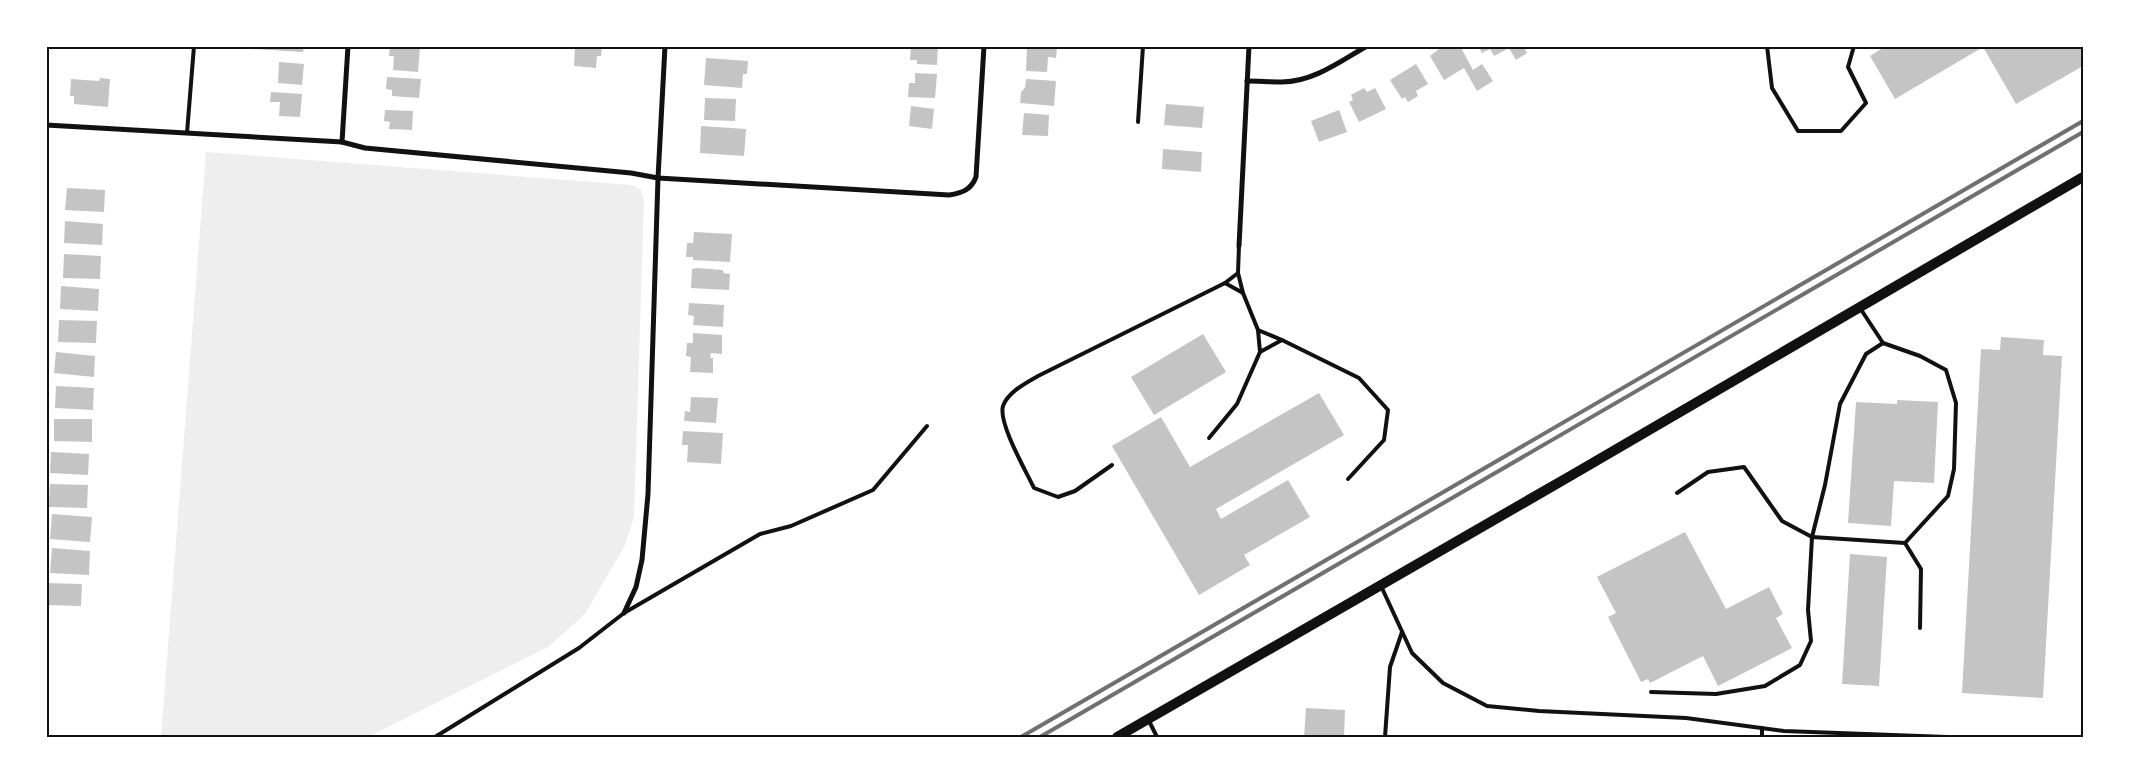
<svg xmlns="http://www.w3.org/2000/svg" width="2129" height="783" viewBox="0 0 2129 783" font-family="Literata,serif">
<rect width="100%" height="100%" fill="#fff"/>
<path fill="#eee" d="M206 152 632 185 641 190 644 200 634 517 625 545 585 614 548 647 368 737H161Z"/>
<g fill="#c4c4c4">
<path d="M253 46H304L303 52 252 49Z"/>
<path d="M390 46H420L418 72 393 70 394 56H389Z"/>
<path d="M575 46H602L601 56H597L596 68 574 66Z"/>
<path d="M911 46H938L937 65 917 64V60H910Z"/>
<path d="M1027 46 1057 48 1056 58 1048 57 1047 72 1026 71Z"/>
<path d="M1443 46H1460L1473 70 1482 64 1493 81 1477 91 1464 68 1444 80 1430 56Z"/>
<path d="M1478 46H1523L1527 53 1516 60 1509 48 1494 56 1490 49 1482 53Z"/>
<path d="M1886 46H2083V66L2016 104 1983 47 1895 99 1870 56Z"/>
<path d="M706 58 748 61 747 74H743L742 88 704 85Z"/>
<path d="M279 62 304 64 302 85 278 83Z"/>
<path d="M1416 64 1428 84 1416 91 1418 96 1408 102 1405 97 1402 99 1390 80Z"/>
<path d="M915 73 937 74 935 98 908 97 909 83H915Z"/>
<path d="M387 77 421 79 419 98 392 96V90L386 89Z"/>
<path d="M100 78 110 79 108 107 74 104V96H70L71 79 99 81Z"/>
<path d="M1026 79 1056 81 1054 106 1020 103 1021 92 1025 88Z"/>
<path d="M1364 88 1367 92 1375 88 1386 109 1359 122 1349 102 1353 100 1351 95Z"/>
<path d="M271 92 302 94 300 117 279 116 280 102H270Z"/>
<path d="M705 98 736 99 735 121 704 120Z"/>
<path d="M1166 104 1204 107 1202 128 1164 125Z"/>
<path d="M911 106 934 109 932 129 909 126Z"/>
<path d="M385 110 413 111 412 130 389 129 390 122 384 121Z"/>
<path d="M1339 110 1347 132 1319 142 1311 121Z"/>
<path d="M1024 113 1049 115 1048 136 1022 135Z"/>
<path d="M701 126 746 129 744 156 700 153Z"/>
<path d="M1163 149 1202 152 1201 172 1162 169Z"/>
<path d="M67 188 105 190 104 212 65 210Z"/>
<path d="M65 221 103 224 102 245 64 243Z"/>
<path d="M694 232 732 234 730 262 693 260V257H686L687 243H693Z"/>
<path d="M64 254 101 256 100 279 63 278Z"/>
<path d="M697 268 723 270V273L730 274 729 290 691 288 692 269Z"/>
<path d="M61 286 99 289 98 311 60 309Z"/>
<path d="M689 303 724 305 723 327 693 325 694 316 688 315Z"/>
<path d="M59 320 97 321 96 343 58 342Z"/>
<path d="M693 333 722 335V354L711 353 710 358H713V373L690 372 691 357 686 356 687 343H693Z"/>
<path d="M1203 334 1226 372 1154 415 1131 377Z"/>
<path d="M2001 337 2044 340 2043 355 2062 356 2043 698 1962 693 1981 349 2000 350Z"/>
<path d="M56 352 95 356 94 377 54 373Z"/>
<path d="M56 386 94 388 93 410 55 408Z"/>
<path d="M1319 393 1344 435 1216 509 1221 519 1288 480 1310 517 1244 555 1250 565 1199 595 1112 446 1161 417 1190 467Z"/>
<path d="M691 397 718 398 716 423 684 421 685 411 690 412Z"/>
<path d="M1897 400 1938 402 1934 483 1894 481 1891 526 1848 523 1856 402 1897 404Z"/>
<path d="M54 419H92V442L54 441Z"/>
<path d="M683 431 723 433 721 464 687 462 688 445H682Z"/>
<path d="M51 452 89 454 88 475 50 473Z"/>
<path d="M50 484 88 485 87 508 49 507Z"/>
<path d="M52 514 92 517 90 542 50 539Z"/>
<path d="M1685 532 1726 609 1769 587 1783 614 1776 618 1792 648 1718 686 1703 656 1650 683 1648 679 1641 682 1608 617 1616 613 1597 577Z"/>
<path d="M52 548 90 551 89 575 50 573Z"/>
<path d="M1850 554 1887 557 1879 686 1842 684Z"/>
<path d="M46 583 82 584 81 606 46 605Z"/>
<path d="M1306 708 1345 710 1344 737H1304Z"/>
</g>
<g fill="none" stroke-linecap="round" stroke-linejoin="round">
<g stroke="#111" stroke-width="4">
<path d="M1767 46 1772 88 1798 131H1841L1866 103 1848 67 1854 46"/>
<path d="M1138 122 1143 46"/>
<path d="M187 133 194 46"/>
<path d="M1238 273 1243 293 1225 283 1238 273 1239 246"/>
<path d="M1243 293 1258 330 1282 340 1260 352 1258 330"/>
<path d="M1860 308 1883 343 1920 356 1946 370 1956 403 1954 469 1948 496 1905 543"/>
<path d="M1282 340 1359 378 1388 410 1384 440 1348 479"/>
<path d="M1209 438 1237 404 1260 352"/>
<path d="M1112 465 1075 491 1058 497 1034 488C1026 471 998 423 1003 406 1008 392 1026 383 1038 376L1225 283"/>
<path d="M1677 493 1708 472 1744 467 1782 521 1812 537 1825 485 1840 404 1866 354 1883 343"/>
<path d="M1381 586 1412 653 1443 683 1487 706 1539 711 1686 718 1784 731 1947 737"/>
<path d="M1651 692 1716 694 1765 686 1800 665 1811 641 1808 610 1812 537 1905 543 1921 569 1920 628"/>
<path d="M1149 721 1157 737"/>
<path d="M435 737 579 648 624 613 760 534 791 526 873 490 927 426"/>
<path d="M1385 737 1390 667 1402 632"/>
<path d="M1762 737V728"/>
</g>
<g stroke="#111" stroke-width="5">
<path d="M1247 81C1258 81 1270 82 1282 82 1313 82 1341 61 1367 46"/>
<path d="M46 125 342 142 365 148 631 173 658 178 949 195C962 193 971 190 976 177L984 46"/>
<path d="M342 142 348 46"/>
<path d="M1239 246 1249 46"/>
<path d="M624 613 636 587 642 560 648 494 658 178 665 46"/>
</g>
<path stroke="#111" stroke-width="10" d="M1117 737 1572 475 2083 177"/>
<g stroke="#707070" stroke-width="4">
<path d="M1021 737 2083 121"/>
<path d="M1040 737 2083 132"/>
</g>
</g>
<rect width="2129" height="783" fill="none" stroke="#ffffff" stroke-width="95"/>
<rect x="48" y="48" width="2034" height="688" fill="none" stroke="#111" stroke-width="2"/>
</svg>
